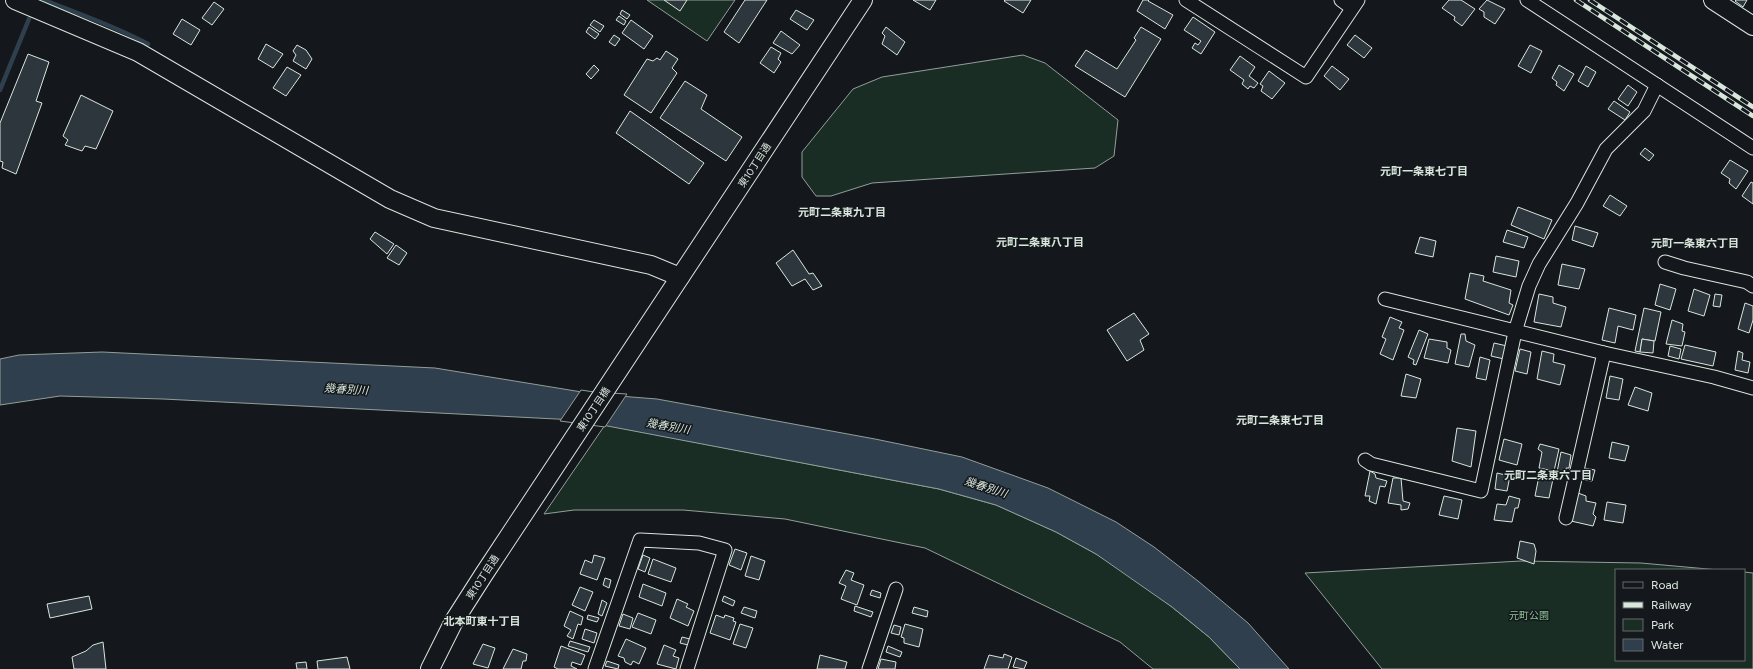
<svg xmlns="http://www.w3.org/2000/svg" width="1753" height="669" viewBox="0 0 1753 669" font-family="Figtree,'Noto Sans JP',sans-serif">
<rect width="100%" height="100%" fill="#14181c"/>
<g fill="#1a2d24" stroke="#939e99">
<path d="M647 0H735L707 41Z"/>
<path d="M1023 55 1045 63 1118 120 1114 156 1095 168 872 183 831 196H816L802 177V152L853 89 882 77Z"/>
<path d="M605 425 939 489 996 505 1056 532 1096 554 1131 576 1172 607 1209 637 1240 669H1153L1120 642 925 548 785 519 683 510H574L544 514Z"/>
<path d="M1521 561 1641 563 1719 570H1616V660H1744V572L1753 573V669H1382L1305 573Z"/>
</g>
<path fill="#2f3f4d" stroke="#939e99" d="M102 352 435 368 594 394 657 399 875 439 962 457 1048 488 1116 522 1154 547 1198 581 1248 623 1289 669H1240L1209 637 1172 607 1096 554 1056 532 996 505 939 489 576 420 163 399 60 396 0 405V359L19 355Z"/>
<path fill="#14181c" stroke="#939e99" d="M581 390 594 392 627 394 605 427 560 421Z"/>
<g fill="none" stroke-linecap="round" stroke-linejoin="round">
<g stroke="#2f3f4d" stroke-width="4.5">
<path d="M44 0C79 14 115 26 148 44"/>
<path d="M0 90 29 19"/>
</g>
</g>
<g fill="#2c363c" stroke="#d8e6dc">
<path d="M664 0H687L680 11Z"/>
<path d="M745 0H767L739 43 724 32Z"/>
<path d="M913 0H936L930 10Z"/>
<path d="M1005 0H1031L1023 13 1004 1Z"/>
<path d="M1143 0H1149L1148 1 1173 15 1165 29 1137 11Z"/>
<path d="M1449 0H1461L1475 9 1462 26 1454 20 1455 17 1442 8Z"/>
<path d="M1487 0 1505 9 1495 24 1484 17V12L1479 9Z"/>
<path d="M1736 0H1747L1743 7 1735 1Z"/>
<path d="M214 2 224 9 212 25 202 18Z"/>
<path d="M622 10 630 15 627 19 620 14Z"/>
<path d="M796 10 814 20 807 30 790 19Z"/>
<path d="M619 16 626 21 624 25 616 20Z"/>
<path d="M1193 17 1215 32 1201 54 1192 48 1195 43 1198 45 1201 41 1184 30Z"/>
<path d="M182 19 200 30 191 45 173 34Z"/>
<path d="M594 20 604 26 600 32 590 25Z"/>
<path d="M631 20 653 36 644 49 622 33Z"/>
<path d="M589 27 599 34 595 39 586 32Z"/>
<path d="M886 27 905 42 897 55 882 44 885 36 882 33Z"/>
<path d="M1141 27 1161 39 1125 97 1075 66 1086 50 1117 69 1136 40 1134 38Z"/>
<path d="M781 31 800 45 792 54 773 43Z"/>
<path d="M614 35 620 39 615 46 609 42Z"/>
<path d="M1355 35 1372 48 1364 58 1347 45Z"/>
<path d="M266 44 283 54 273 68 258 59Z"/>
<path d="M297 45 306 50 312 59 306 69 293 61 296 55 293 51Z"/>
<path d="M1530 45 1542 51 1531 73 1518 66Z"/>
<path d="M771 47 781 53 778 59 781 62 774 73 760 63Z"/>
<path d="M666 51 678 59 672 68 677 73 651 113 624 95 647 59 653 61 657 58 660 60Z"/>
<path d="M28 54 49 62 36 101 42 103 16 174 2 168 3 162 0 161V123Z"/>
<path d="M1240 56 1255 67 1249 76 1258 83 1254 88 1250 86 1248 89 1242 84 1244 80 1230 70Z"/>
<path d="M594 65 599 70 591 79 586 74Z"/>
<path d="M1559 65 1574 74 1564 91 1556 85 1557 82 1552 78Z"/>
<path d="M1332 66 1349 79 1340 90 1324 76Z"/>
<path d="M1586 66 1596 72 1588 87 1578 81Z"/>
<path d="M287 67 301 75 286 96 273 88Z"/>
<path d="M1269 71 1285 83 1272 99 1261 91 1263 86 1260 84Z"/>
<path d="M685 81 707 95 701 109 742 137 726 161 660 118Z"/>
<path d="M1628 85 1637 92 1628 106 1618 99Z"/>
<path d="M81 95 113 111 96 149 85 146 82 151 65 145 68 140 63 136Z"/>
<path d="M1614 101 1630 112 1625 120 1608 109Z"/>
<path d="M630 111 704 163 689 184 616 133Z"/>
<path d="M1645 148 1654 155 1649 161 1640 154Z"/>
<path d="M1730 160 1748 171 1736 189 1729 183 1730 179 1721 173Z"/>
<path d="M1751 182 1753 183V204L1742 196Z"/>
<path d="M1610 195 1627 206 1620 216 1603 206Z"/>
<path d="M1518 207 1552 220 1544 239 1511 225Z"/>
<path d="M1575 226 1598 233 1593 247 1572 240Z"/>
<path d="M1507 230 1528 237 1524 248 1503 242Z"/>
<path d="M375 232 394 244 387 254 370 239Z"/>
<path d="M1420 237 1436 241 1433 257 1415 253Z"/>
<path d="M396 245 407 253 399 265 387 258Z"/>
<path d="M793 250 809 274 813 273 822 286 813 290 805 279 792 286 776 263Z"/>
<path d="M1496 256 1519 261 1516 277 1493 272Z"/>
<path d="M1562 264 1585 269 1579 289 1558 285Z"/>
<path d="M1470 273 1484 276 1483 281 1511 290 1509 303 1513 305 1509 315 1465 299Z"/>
<path d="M1660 284 1676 289 1670 310 1655 305Z"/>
<path d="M1694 289 1710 295 1704 316 1688 311Z"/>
<path d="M1539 294 1553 297V303L1566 307 1561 327 1534 322Z"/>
<path d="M1715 294 1722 295 1720 307 1713 306Z"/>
<path d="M1745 303 1753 306V320L1749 333 1738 329Z"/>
<path d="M1609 308 1636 315 1633 330 1618 326 1615 343 1602 340Z"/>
<path d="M1644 308 1661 312 1655 341 1642 339 1640 352 1635 351Z"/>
<path d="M1134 313 1149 334 1140 340 1144 350 1127 361 1107 330Z"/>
<path d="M1390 317 1402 322 1399 328 1404 330 1393 360 1380 354 1386 339 1382 337Z"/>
<path d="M1672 320 1683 324 1682 331 1685 332 1682 346 1666 344Z"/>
<path d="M1419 330 1428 334 1416 365 1413 364 1414 360 1408 357Z"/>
<path d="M1461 334H1465L1466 341 1475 345 1469 367 1455 364Z"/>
<path d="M1429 339 1447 342V348L1451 350 1448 363 1424 358Z"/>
<path d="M1642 339 1654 341 1653 353 1640 352Z"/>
<path d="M1494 343 1507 346 1504 359 1491 356Z"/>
<path d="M1685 345 1716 352 1713 366 1681 359Z"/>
<path d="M1670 346 1681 349 1679 359 1668 356Z"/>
<path d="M1520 349 1531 352 1527 374 1515 371Z"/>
<path d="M1542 351 1554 354 1553 362 1565 365 1560 385 1537 379Z"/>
<path d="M1738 351 1743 353 1742 360 1750 362 1748 373 1735 370Z"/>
<path d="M1480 357 1490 360 1486 380 1476 378Z"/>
<path d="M1406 374 1421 379 1416 398 1401 396Z"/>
<path d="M1610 376 1623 379 1619 400 1606 398Z"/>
<path d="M1635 387 1652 393 1648 411 1628 405Z"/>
<path d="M1457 428 1476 431 1471 467 1452 461Z"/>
<path d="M1504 439 1522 444 1517 465 1499 460Z"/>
<path d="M1612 442 1629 446 1625 461 1609 458Z"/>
<path d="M1540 444 1559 449 1554 471 1539 468 1542 452 1538 449Z"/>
<path d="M1561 452 1571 455 1569 468H1566L1565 474 1557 472Z"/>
<path d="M1584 468 1595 470 1592 481 1582 480Z"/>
<path d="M1370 471 1375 474 1376 478 1387 481 1385 487 1380 486 1376 504 1369 501 1370 496H1365Z"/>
<path d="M1497 473 1510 476 1507 491 1495 489Z"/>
<path d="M1539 476 1553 479 1549 498 1535 496Z"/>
<path d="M1393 478H1401L1403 501 1410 503 1408 509 1401 510V505L1388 503Z"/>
<path d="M1578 493 1586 496V501L1596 503 1593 514 1596 517 1593 526 1571 521Z"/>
<path d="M1444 496 1462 500 1458 519 1439 515Z"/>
<path d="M1509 496 1520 499 1518 508H1515L1512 522 1494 520 1497 504 1506 505Z"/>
<path d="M1607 502 1626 505 1623 523 1604 520Z"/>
<path d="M1520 541 1534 544 1536 551 1534 564 1517 558Z"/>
<path d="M735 549 747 553 741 570 729 565Z"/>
<path d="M594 555 605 558 597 580 580 574 585 560 592 563Z"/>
<path d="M643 555 650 558 645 572 638 569Z"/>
<path d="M751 556 765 561 759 580 745 576Z"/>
<path d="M653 559 676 568 671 582 648 574Z"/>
<path d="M846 570 854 573 851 580 864 585 857 605 841 599 846 586 839 583Z"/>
<path d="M605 578 611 580 609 588 603 585Z"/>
<path d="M643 584 666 593 662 606 639 597Z"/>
<path d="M580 587 593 592 585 611 572 605Z"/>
<path d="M872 590 881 593 880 598 870 595Z"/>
<path d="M89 596 92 609 50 618 47 604Z"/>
<path d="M724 596 735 601 733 606 722 601Z"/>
<path d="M677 599 688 604 686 607 694 611 688 626 670 618Z"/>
<path d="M602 600 607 603 602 616 598 614Z"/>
<path d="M855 606 873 612 871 617 854 611Z"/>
<path d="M744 607 757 611 755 618 741 613Z"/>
<path d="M914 607 928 611 927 617 912 613Z"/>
<path d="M570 611 583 617 581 625 578 624 573 639 567 636 571 630 564 626Z"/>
<path d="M638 613 656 620 651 634 632 627Z"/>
<path d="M623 614 633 618 630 629 619 626Z"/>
<path d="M588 615 599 618 597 622 587 619Z"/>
<path d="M716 615 724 618 725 615 734 618 733 621 736 622 730 640 710 633Z"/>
<path d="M740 624 753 628 746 648 733 644Z"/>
<path d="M905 624 923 629 919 647 904 643V638L901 637Z"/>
<path d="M894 625 901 627 899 635 891 633Z"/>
<path d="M585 629 597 633 594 643 582 639Z"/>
<path d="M682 637 690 639 688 645 680 643Z"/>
<path d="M626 639 646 648 639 664 633 661 631 665 625 662 624 658 618 656Z"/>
<path d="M570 641 590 647 588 652 568 646Z"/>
<path d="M103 642 106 669H74L72 657 86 651 93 645Z"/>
<path d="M483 644 495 648 488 668 473 664Z"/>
<path d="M664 645 676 650 673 656 679 658 676 669 657 664Z"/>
<path d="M561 646 585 655 581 665 572 662 571 666 577 669H558L554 667Z"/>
<path d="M888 646 902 652 900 657 886 652Z"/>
<path d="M513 649 527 654 526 661H523L521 669H503Z"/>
<path d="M1004 654 1012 657 1008 669H984L989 655 1003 658Z"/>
<path d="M820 655 847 662 845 669H817Z"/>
<path d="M347 657 350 669H318L317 661Z"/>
<path d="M1016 658 1027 662 1024 669 1013 667Z"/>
<path d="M881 659 896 662 895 669H878Z"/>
<path d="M607 661 619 665 618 669 605 666Z"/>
<path d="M306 662 307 669H297L296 663Z"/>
</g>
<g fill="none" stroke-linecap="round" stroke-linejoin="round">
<defs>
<g id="street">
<path d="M1186 0 1306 77 1358 0"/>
<path d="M1341 0 1352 8"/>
<path d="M1527 0 1753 148"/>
<path d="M1665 262 1684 268 1747 282 1753 286"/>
<path d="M1385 299 1604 353 1714 377 1753 388"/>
<path d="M1365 460 1371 464 1481 491 1515 332 1529 286 1539 264 1577 203 1606 149 1644 111 1657 85"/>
<path d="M1566 518 1604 353"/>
<path d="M595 669 640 540 699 543 725 550 687 669"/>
<path d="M869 669 896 589"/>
</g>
<g id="secondary">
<path d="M15 0 138 52 390 199 434 218 651 265 680 277"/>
<path d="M1713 0 1753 26"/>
<path d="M430 669 454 621 484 574 863 0"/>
</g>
</defs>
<use href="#street" stroke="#d8e6dc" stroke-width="15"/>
<use href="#secondary" stroke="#d8e6dc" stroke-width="20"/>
<use href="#street" stroke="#14181c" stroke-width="13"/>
<use href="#secondary" stroke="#14181c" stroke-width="18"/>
<defs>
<g id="rail">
<path d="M1576 0 1753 116"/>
<path d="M1590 0 1753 107"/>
</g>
</defs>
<use href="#rail" stroke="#d8e6dc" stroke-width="4.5"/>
<use href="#rail" stroke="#14181c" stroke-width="3" stroke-dasharray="9" stroke-linecap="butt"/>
</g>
<g text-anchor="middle" stroke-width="3" stroke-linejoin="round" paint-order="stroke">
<g font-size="10" fill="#d8e6dc" stroke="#14181c">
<text transform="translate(754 165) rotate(-57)" y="4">東10丁目通</text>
<text transform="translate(593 409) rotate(-56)" y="4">東10丁目橋</text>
<text transform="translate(482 577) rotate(-57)" y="4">東10丁目通</text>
</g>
<g font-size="10" fill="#8ac095" stroke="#14181c">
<text x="1529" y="619">元町公園</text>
</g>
<g font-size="11" font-weight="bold" fill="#d8e6dc" stroke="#14181c">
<text x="1424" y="175">元町一条東七丁目</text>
<text x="842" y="216">元町二条東九丁目</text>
<text x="1040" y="246">元町二条東八丁目</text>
<text x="1695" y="247">元町一条東六丁目</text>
<text x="1280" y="424">元町二条東七丁目</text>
<text x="1548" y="479">元町二条東六丁目</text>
<text x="482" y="625">北本町東十丁目</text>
</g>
<g font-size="11" font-style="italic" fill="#d8e6dc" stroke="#14181c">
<text transform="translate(346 389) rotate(4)" y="4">幾春別川</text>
<text transform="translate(668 426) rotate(10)" y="4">幾春別川</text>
<text transform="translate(986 487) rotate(18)" y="4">幾春別川</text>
</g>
</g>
<rect x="1615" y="569" width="130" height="92" fill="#14181c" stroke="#626a69"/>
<rect x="1623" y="582" width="20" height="6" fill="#14181c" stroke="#626a69"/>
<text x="1651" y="589" font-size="12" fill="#d8e6dc">Road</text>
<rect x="1623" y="602" width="20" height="6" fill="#d8e6dc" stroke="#626a69"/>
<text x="1651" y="609" font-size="12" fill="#d8e6dc">Railway</text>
<rect x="1623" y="619" width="20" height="12" fill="#1a2d24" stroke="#626a69"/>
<text x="1651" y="629" font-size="12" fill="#d8e6dc">Park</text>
<rect x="1623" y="639" width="20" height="12" fill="#2f3f4d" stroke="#626a69"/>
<text x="1651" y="649" font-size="12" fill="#d8e6dc">Water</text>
</svg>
